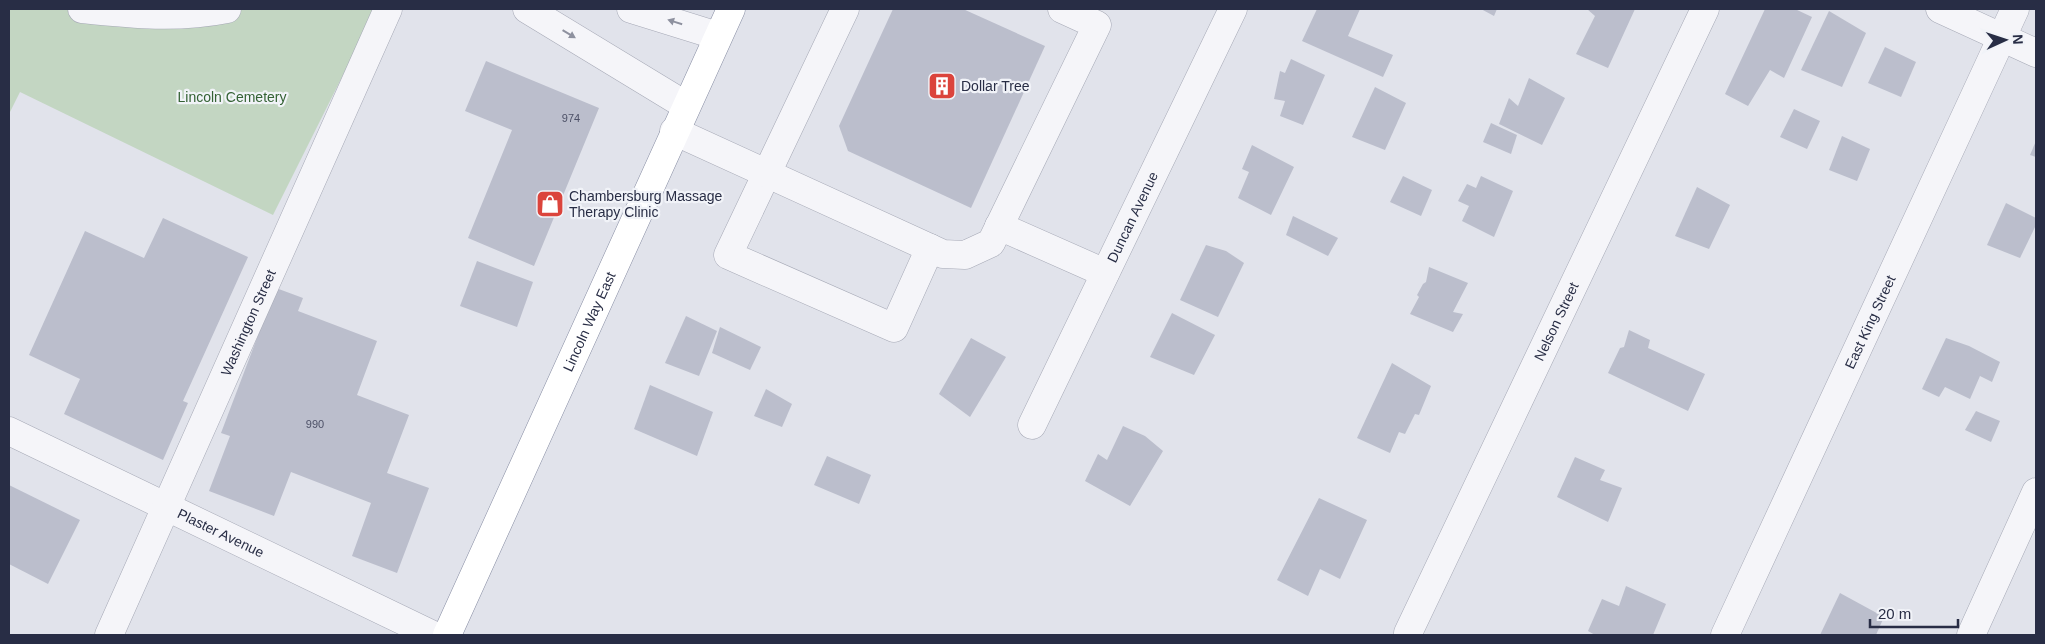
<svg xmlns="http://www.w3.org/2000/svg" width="2045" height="644" viewBox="0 0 2045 644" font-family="Arial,sans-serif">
<rect width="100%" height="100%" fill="#e1e3eb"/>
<path fill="#c3d6c2" d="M9 9H376L273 215 20 92 9 114Z"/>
<g fill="#bbbecc">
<path d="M893 9H963L1045 46 971 208 848 151 839 126Z"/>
<path d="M1317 9H1360L1348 36 1393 55 1383 77 1302 41Z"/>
<path d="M1481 9H1497L1494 16Z"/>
<path d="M1587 9H1635L1608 68 1576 54 1595 16Z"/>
<path d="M1765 9H1795L1812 17 1784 78 1770 70 1748 106 1725 94Z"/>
<path d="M1829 11 1866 33 1842 87 1801 70Z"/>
<path d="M1885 47 1916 62 1901 97 1868 83Z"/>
<path d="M1291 59 1325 75 1303 125 1280 116 1285 101 1274 99 1280 71 1285 73Z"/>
<path d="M486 61 599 108 534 266 468 238 512 130 465 111Z"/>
<path d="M1529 78 1565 98 1542 145 1499 124 1509 98 1518 106Z"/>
<path d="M1375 87 1406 103 1385 150 1352 137Z"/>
<path d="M1794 109 1820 121 1807 149 1780 137Z"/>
<path d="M1491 123 1517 135 1511 154 1483 142Z"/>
<path d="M1842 136 1870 149 1857 181 1829 170Z"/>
<path d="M2036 141V157L2030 155Z"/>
<path d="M1252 145 1294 167 1271 215 1238 198 1249 172 1242 169Z"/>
<path d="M1403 176 1432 190 1421 216 1390 202Z"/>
<path d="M1481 176 1513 191 1494 237 1462 221 1469 206 1458 201 1467 184 1476 188Z"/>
<path d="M1697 187 1730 205 1709 249 1675 236Z"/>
<path d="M2006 203 2036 218V225L2020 258 1987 245Z"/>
<path d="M1293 216 1338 238 1328 256 1286 235Z"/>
<path d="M163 218 248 257 183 401 188 403 163 460 64 414 80 379 29 355 85 231 144 258Z"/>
<path d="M1206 245 1226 251 1244 263 1218 317 1180 300Z"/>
<path d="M477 261 533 282 517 327 460 306Z"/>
<path d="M1429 267 1468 283 1453 312 1463 314 1453 332 1410 314 1419 297 1417 295 1423 284 1426 282Z"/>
<path d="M276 288 303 298 298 311 377 341 357 395 409 415 387 473 429 488 397 573 352 556 371 503 291 472 274 516 209 491 230 436 221 433Z"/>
<path d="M1172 313 1215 335 1194 375 1150 357Z"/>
<path d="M686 316 717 331 699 376 665 363Z"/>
<path d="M720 327 761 347 750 370 712 353Z"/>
<path d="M1629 330 1650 340 1648 348 1705 374 1688 411 1608 373 1620 348 1624 347Z"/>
<path d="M971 338 1006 357 970 417 939 394Z"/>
<path d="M1946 338 1969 346 2000 362 1992 382 1980 376 1970 399 1945 387 1939 397 1922 389Z"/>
<path d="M1392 363 1431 386 1419 415 1415 414 1405 434 1399 432 1390 453 1357 438Z"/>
<path d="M650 385 713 412 697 456 634 429Z"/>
<path d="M766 389 792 404 782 427 754 416Z"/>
<path d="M1976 411 2000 421 1991 442 1965 430Z"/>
<path d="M1123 426 1145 436 1163 451 1130 506 1085 481 1098 454 1107 460Z"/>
<path d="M827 456 871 475 859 504 814 485Z"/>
<path d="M1575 457 1605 470 1600 480 1622 488 1608 522 1557 497Z"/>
<path d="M9 485 80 520 48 584 9 564Z"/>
<path d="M1319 498 1367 520 1340 579 1320 569 1308 596 1277 580Z"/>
<path d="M1626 586 1666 604 1653 635H1595L1588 631 1602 599 1619 606Z"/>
<path d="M1840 593 1884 617 1876 635H1820Z"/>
</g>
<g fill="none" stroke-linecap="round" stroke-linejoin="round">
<defs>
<g id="minor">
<path d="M82 9C131 14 177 19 227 9"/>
<path d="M527 9 685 105"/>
<path d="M631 9 718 36"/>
<path d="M845 9 728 255 894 328 930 248"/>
<path d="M1940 9 2036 53"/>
<path d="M674 131 943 254 965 255 991 243 1097 25 1062 9"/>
<path d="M999 226 1105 273"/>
<path id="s1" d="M1032 425 1233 9"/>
<path id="s2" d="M9 431 433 635"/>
<path id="s3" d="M1408 633 1705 9"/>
<path id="s4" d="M109 635 388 9"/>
<path id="s5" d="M1725 635 2015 9"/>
<path d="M1971 635 2036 492"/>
</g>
<g id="highway">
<path id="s6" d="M447 635 731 9"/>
</g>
</defs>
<use href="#minor" stroke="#a6a9b6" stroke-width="29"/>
<use href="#highway" stroke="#878da3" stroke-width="29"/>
<use href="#minor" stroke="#f5f5f9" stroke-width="28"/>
<use href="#highway" stroke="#fff" stroke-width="28"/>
</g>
<defs><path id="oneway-solid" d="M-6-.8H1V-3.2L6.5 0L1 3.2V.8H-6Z" transform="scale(1.25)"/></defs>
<g fill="#8e919f">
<use href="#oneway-solid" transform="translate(675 22) rotate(-163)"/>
<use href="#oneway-solid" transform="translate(569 34) rotate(31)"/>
</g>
<defs>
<symbol id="building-square" viewBox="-11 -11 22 22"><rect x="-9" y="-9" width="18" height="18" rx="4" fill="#db443c" stroke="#f1f3f8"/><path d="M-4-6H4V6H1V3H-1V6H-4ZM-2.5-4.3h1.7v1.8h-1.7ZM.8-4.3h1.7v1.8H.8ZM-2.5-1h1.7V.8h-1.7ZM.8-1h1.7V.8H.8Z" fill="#fff"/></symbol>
<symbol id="shop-square" viewBox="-11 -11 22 22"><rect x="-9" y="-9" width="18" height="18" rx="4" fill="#db443c" stroke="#f1f3f8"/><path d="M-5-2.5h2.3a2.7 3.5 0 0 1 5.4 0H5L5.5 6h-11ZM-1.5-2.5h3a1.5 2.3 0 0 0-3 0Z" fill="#fff"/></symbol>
</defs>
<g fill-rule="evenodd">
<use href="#building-square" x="926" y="70" width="32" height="32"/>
<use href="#shop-square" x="534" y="188" width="32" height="32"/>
</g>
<g text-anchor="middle" stroke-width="4.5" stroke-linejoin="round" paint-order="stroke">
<g font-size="11" fill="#4d5167">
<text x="571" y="122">974</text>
<text x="315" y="428">990</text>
</g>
<g font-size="14" fill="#282d45" stroke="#f1f3f8" text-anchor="start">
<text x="961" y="91">Dollar Tree</text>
<text x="569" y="201">Chambersburg Massage<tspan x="569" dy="16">Therapy Clinic</tspan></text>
</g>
<g font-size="14" fill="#346234" stroke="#f1f3f8">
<text x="232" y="102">Lincoln Cemetery</text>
</g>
<g font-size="14" fill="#282d45" stroke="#f1f3f8">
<text dy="5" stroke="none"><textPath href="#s1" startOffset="231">Duncan Avenue</textPath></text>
<text dy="5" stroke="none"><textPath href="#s3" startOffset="345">Nelson Street</textPath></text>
<text dy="5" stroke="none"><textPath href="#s4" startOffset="342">Washington Street</textPath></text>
<text dy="5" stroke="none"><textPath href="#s6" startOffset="344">Lincoln Way East</textPath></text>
<text dy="5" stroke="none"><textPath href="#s5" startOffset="345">East King Street</textPath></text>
<text dy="5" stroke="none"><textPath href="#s2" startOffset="235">Plaster Avenue</textPath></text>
</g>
</g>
<rect width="2045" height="644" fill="none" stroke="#282d45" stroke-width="20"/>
<g transform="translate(2005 40) rotate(87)" stroke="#f1f3f8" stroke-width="4" paint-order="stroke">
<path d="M0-4L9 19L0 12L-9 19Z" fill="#282d45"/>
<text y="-8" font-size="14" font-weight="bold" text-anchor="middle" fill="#282d45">N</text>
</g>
<path d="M1870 619v8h88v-8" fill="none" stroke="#282d45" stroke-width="2.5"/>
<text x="1878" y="619" font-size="15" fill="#282d45" stroke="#f1f3f8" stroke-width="4" paint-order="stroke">20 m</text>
</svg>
